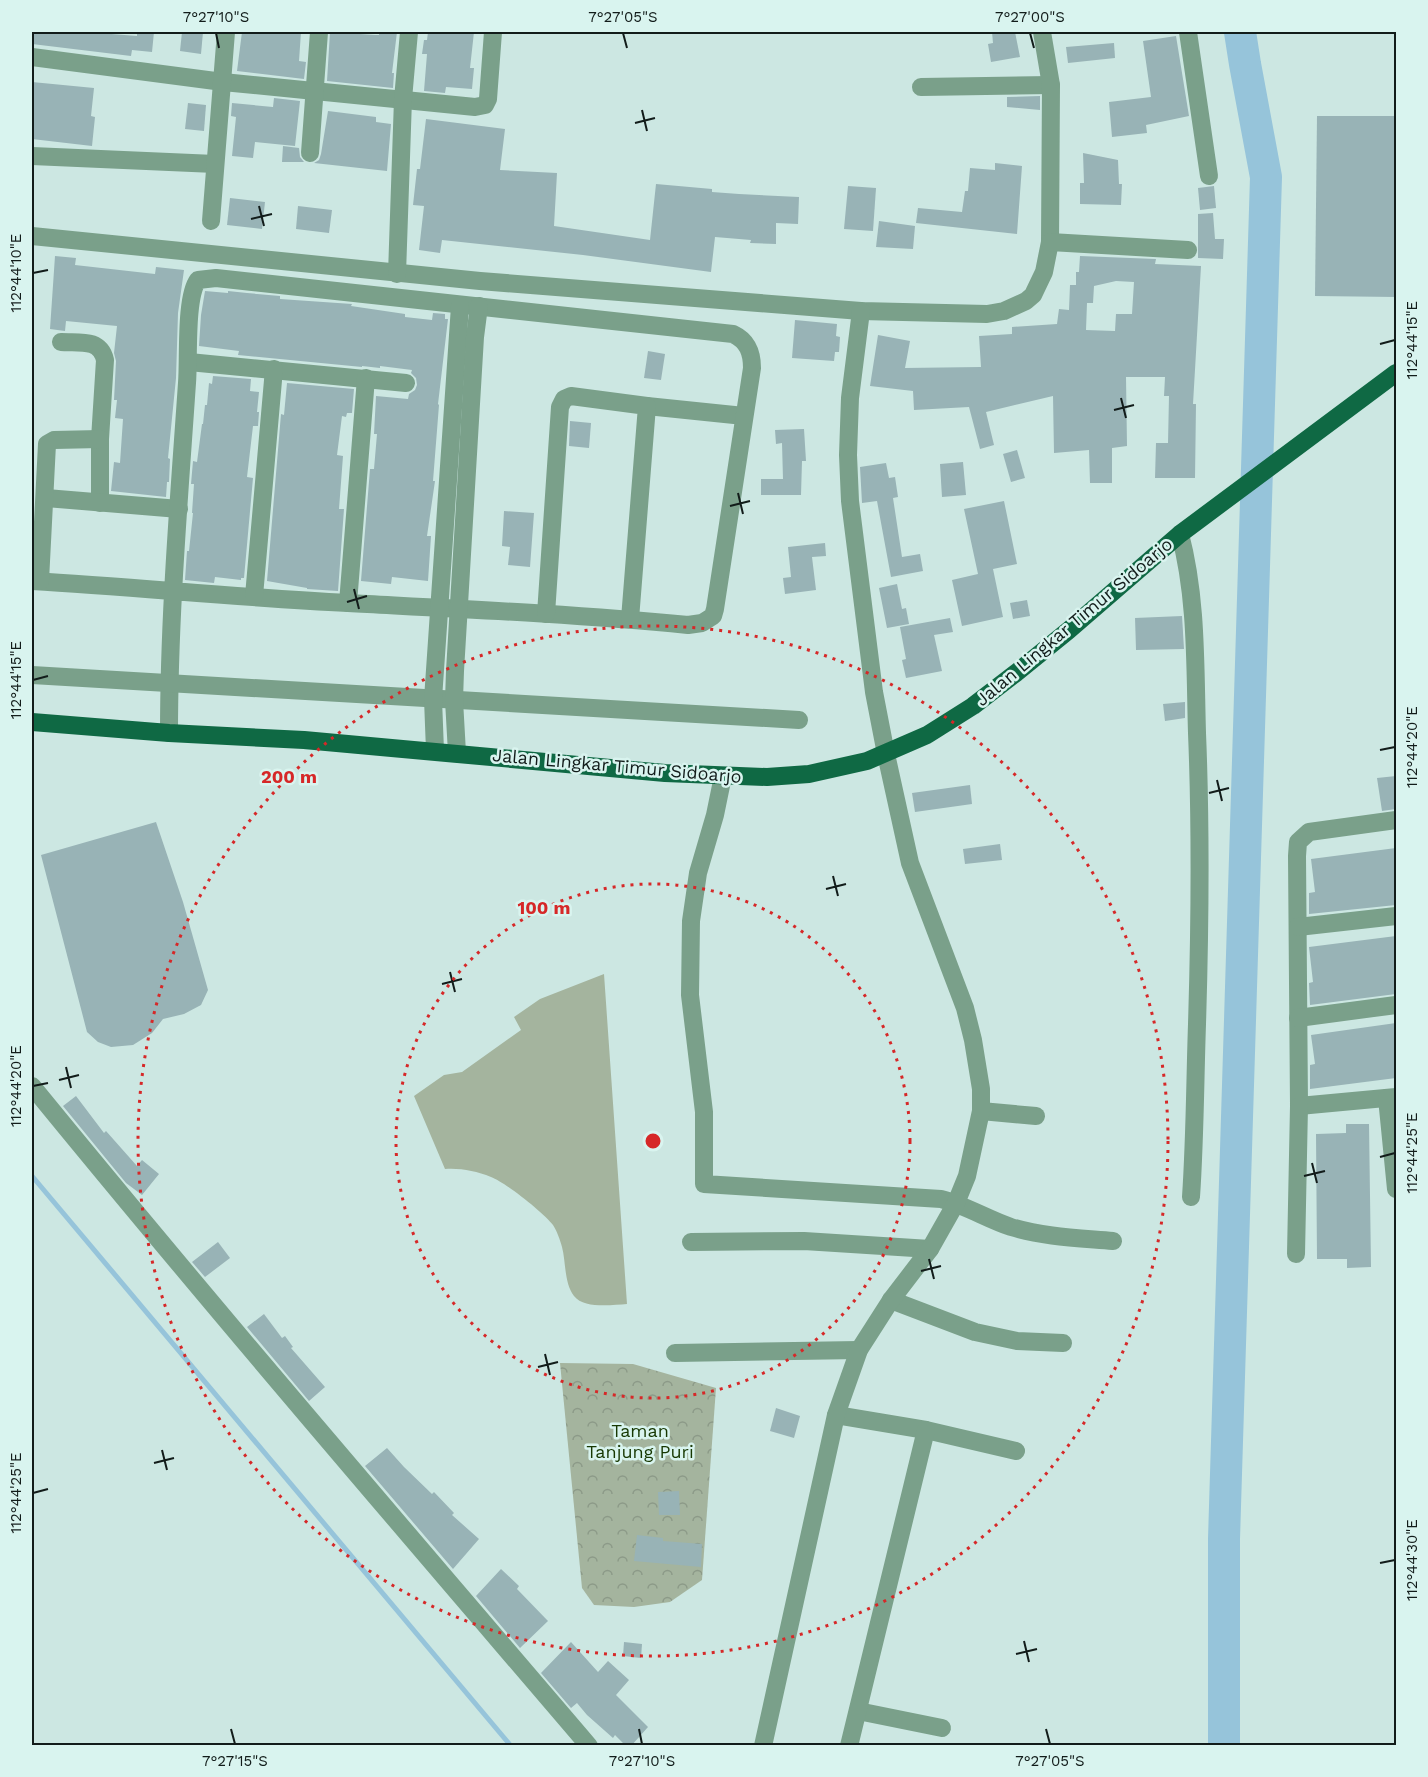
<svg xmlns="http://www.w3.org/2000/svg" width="1428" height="1777" viewBox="0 0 1428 1777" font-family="'Work Sans',sans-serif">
<defs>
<pattern id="park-crowns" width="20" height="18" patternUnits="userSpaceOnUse" patternTransform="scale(1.5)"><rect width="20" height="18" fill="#a4b49e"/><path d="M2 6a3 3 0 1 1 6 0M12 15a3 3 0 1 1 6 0" fill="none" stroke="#8c9a88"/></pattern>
</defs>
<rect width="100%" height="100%" fill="#cce7e2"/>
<path fill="#a4b49e" d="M604 974 627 1304C612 1305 584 1309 574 1296 564 1283 566 1262 562 1247 560 1240 557 1231 553 1225 544 1213 505 1182 491 1177 476 1171 461 1168 445 1169L414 1096 444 1075 462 1072 521 1030 514 1017 540 999Z"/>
<path fill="url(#park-crowns)" d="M560 1363 633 1364 716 1388 702 1580 670 1602 634 1607 594 1605 582 1588Z"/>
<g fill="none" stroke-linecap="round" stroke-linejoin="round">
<path stroke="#96c4da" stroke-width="5" d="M32 1176 511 1746"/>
<path stroke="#96c4da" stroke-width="32" d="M1224 1746V1539L1266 177 1245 64 1240 32"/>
</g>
<g fill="#98b3b6" fill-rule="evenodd">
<path d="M32 32H86L137 36V32H154L152 52 132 50 131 56 32 44Z"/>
<path d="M182 32H203L201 54 180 51Z"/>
<path d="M242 32H301L299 61 306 62 304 79 237 71Z"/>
<path d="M330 32 375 35H379V32H397L392 73H394L393 88 327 81Z"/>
<path d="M428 32H474L470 68H474L472 89 446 87 445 93 424 91 427 54H422L424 40H427Z"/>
<path d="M992 32H1015L1020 57 991 62 988 44 993 43Z"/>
<path d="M1176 36 1189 116 1146 125 1147 133 1112 137 1109 102 1151 97 1143 41Z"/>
<path d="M1114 43 1115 58 1068 63 1066 47Z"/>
<path d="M32 82 94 88 91 116 95 117 92 146 32 139Z"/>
<path d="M1040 96V110L1007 107V97Z"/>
<path d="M274 98 300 101 295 146 255 142 253 158 232 156 236 117 231 116 232 103 273 107Z"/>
<path d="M188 103 206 105 204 131 185 129Z"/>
<path d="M328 111 376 117V122L391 124 387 171 314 163 319 160 321 154Z"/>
<path d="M1317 116H1396V297L1315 296Z"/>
<path d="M426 119 505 129 500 170 557 173 554 226 650 240 656 184 712 189V192L739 194 799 197 798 224 776 223V244L750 243 751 240 715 237 711 272 583 255 442 240 440 253 419 250 424 206 413 205 417 169H420Z"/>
<path d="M283 146 299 148 300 157 304 162H282Z"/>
<path d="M1083 153 1118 160 1119 184H1122L1121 205 1080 204V183H1084Z"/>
<path d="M995 163 1022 166 1017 234 916 223 918 208 962 212 965 191H968L970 168 995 170Z"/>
<path d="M848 186 876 188 873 231 844 229Z"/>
<path d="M1214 186 1216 208 1200 210 1198 188Z"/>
<path d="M230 198 265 202 262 229 227 225Z"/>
<path d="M298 206 332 210 329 233 296 229Z"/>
<path d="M1213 213 1215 239H1224L1223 259 1198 258V214Z"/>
<path d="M879 221 915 226 913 249 876 247Z"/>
<path d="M55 256 76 258 75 265 155 274 156 267 184 270 178 313 176 378 168 458 170 459 169 482H167L166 497 111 491 114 462 120 463 123 419 115 418 117 400H114L116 361 114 353 117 326 66 321 65 331 50 329Z"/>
<path d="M1080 256 1156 259 1155 264 1201 266 1193 404H1196L1195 478H1155L1156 443H1168L1169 396H1164L1165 377H1126L1127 446 1112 448V483H1090L1089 450 1054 453 1053 396 986 412 994 445 980 449 969 407 914 410 913 391 870 386 878 335 910 341 905 368 981 367 979 336 1012 334V327L1057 324 1059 309 1069 310 1070 285H1076V272H1079ZM1116 281 1134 282 1132 314H1116L1115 331 1086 330 1087 303H1093L1094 286Z"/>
<path d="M205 291 228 293V291L247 293 280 296V299L352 304 351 306 405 314V317L432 320 433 313 445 314V319H448L438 404 439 405 433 481H435L427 536H431L428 581 392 577 391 584 361 581 370 469H374L377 434H374L376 396 408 399 409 394 415 390 417 385 416 378 411 373 412 370 380 366V368L362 366V367L238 355 239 351 199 346 201 315Z"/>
<path d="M795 320 837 324 836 336 840 337 839 352H835L834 361 792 358Z"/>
<path d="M648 351 665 354 661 380 644 378Z"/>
<path d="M213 376 251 379 250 391 259 392 257 412H259L258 426H253L247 477 253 478 244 578H241V580L215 577 214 583 185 580 187 551H189L193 513H192L194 484H191L193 461 197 462 202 424H203L205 405H207L209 383 212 384Z"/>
<path d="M287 383 354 389 352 413H347L346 417 342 416 337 455 343 456 339 509H344L338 591 307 589V588L267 581 281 414 284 415Z"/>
<path d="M570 421 591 423 589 448 569 446Z"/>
<path d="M804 429 806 461H802L801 495H761V479H783L782 443 776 444 775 430Z"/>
<path d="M1017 450 1025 478 1011 482 1003 454Z"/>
<path d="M963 462 966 495 942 497 940 464Z"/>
<path d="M886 463 889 478 895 477 898 497 893 498 902 557 920 554 923 571 891 577 877 501 862 503 860 467Z"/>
<path d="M1004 501 1017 564 993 569 1003 617 962 626 952 580 978 574 964 509Z"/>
<path d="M504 511 534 513 530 567 508 565 510 547 502 546Z"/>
<path d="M825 543 826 556 812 557 816 590 785 594 783 578 791 577 788 547Z"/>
<path d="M897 584 902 609 906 608 909 624 887 628 879 588Z"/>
<path d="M1027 600 1030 616 1013 619 1010 603Z"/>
<path d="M1182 616 1184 649 1136 650 1135 618Z"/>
<path d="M950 618 953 632 934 635 942 671 906 678 902 660 906 659 900 627Z"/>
<path d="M1185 702V718L1165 721 1163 704Z"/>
<path d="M1396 776V809L1382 811 1377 778Z"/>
<path d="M970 785 972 804 915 812 912 793Z"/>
<path d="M156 822 183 902 208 990 201 1005 184 1014 163 1019 152 1033 133 1045 111 1047 98 1042 87 1032 41 855Z"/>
<path d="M1000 844 1002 860 965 864 963 849Z"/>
<path d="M1396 848V905L1309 914V893L1315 892 1311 859Z"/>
<path d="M1396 936V994L1310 1005 1309 983 1313 982 1309 947Z"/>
<path d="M1396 1023V1078L1310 1089V1065L1315 1064 1311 1035Z"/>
<path d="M76 1096 104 1133 106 1131 137 1166 142 1160 159 1174 142 1195 126 1183 63 1106Z"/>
<path d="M1346 1124H1369L1371 1267 1347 1268V1259H1317L1316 1134 1346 1133Z"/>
<path d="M218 1242 230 1258 205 1277 192 1262Z"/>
<path d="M264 1314 282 1338 285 1336 293 1347 291 1348 325 1387 309 1401 247 1327Z"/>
<path d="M776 1408 800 1416 794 1438 770 1431Z"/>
<path d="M387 1448 404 1467 432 1494 434 1492 454 1513 452 1515 479 1539 453 1569 365 1466Z"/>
<path d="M679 1491 680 1515H659L658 1492Z"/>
<path d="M637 1535 663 1538V1541L702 1544 701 1567 634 1561Z"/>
<path d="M501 1569 519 1586 517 1589 548 1621 520 1648 476 1596Z"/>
<path d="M571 1642 598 1672 608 1661 629 1680 616 1695 648 1727 631 1746H626L615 1735 613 1738 587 1715 577 1703 571 1708 541 1673Z"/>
<path d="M624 1642 642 1644 641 1658 623 1656Z"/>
</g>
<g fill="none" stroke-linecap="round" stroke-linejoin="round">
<g stroke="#7aa08a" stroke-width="18">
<path d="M1188 32 1209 176"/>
<path d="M32 57 223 82 475 107 485 105 488 99 493 32"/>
<path d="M921 87 1051 85"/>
<path d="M310 153 319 32"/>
<path d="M32 156 215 164"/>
<path d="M211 221 226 32"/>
<path d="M32 236 480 281 861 311 987 314 1004 311 1026 301 1033 295 1044 272 1050 242 1051 85 1042 32"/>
<path d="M1050 242 1188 250"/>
<path d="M397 274 403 99 409 32"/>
<path d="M61 342C79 343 100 338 105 360L100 439V503"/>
<path d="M189 362 406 383"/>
<path d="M647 406 744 416"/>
<path d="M46 498 179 509"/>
<path d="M1180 534C1197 598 1195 666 1197 733 1201 830 1200 927 1197 1024 1195 1082 1195 1139 1191 1197"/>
<path d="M32 581C137 587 243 598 348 603 462 609 575 614 688 625L702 623 713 616 715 609 752 368C752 353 748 341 733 334L216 278 198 280C185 297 189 360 187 383 179 500 169 616 169 733"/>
<path d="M40 581 47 444 54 440 100 439"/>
<path d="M254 596 274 369"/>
<path d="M348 603 366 378"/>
<path d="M546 614 560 407 564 399 571 396 647 406 630 619"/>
<path d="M32 675 799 720"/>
<path d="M435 751 433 699 460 306"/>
<path d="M457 753 454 700 455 671 475 337 479 306"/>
<path d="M723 776 715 815 698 873 691 921 690 995 704 1112V1184L941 1199C965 1205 987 1219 1011 1227 1044 1237 1079 1238 1113 1241"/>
<path d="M1396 820 1309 832 1298 842 1297 856 1299 1106 1396 1097"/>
<path d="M1298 927 1396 916"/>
<path d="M1298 1018 1396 1005"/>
<path d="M32 1086C214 1309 402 1527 589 1746"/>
<path d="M1387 1098 1396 1189"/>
<path d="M981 1111 1036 1116"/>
<path d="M691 1242 804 1241 930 1249"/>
<path d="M1296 1254 1299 1106"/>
<path d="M891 1300 975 1332 1017 1341 1063 1343"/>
<path d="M675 1353 859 1350"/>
<path d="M836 1415 926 1430 1016 1451"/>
<path d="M858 1711 942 1728"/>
<path d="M763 1746 836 1415 859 1350 891 1300 930 1249 956 1203 967 1176 981 1111V1089L973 1040 965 1008 910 863 886 754 874 692 850 501 848 455 850 398 861 311"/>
<path d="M849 1746 926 1430"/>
</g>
<path stroke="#0f6944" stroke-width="18" d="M32 722 169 733 304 740 665 773 767 777 809 774 867 761 927 735 973 706 1016 673 1069 630 1180 534 1396 373"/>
</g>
<path fill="none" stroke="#121c1a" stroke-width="2" d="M216 33 219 48M623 33 627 48M1030 33 1034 48M642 110 647 131M635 123 655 118M259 206 264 226M251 219 272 214M33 273 48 270M1380 344 1395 340M1121 398 1126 418M1114 410 1134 405M738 493 743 514M730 506 750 501M354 589 359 609M347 602 367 596M33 680 48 676M1380 750 1395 747M1217 780 1222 801M1209 793 1229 788M833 876 838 896M826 889 846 884M450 972 455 992M442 984 462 979M66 1067 71 1088M59 1080 79 1075M33 1086 48 1083M1380 1157 1395 1153M1312 1163 1317 1183M1304 1176 1325 1171M929 1259 934 1279M921 1271 941 1266M545 1354 550 1375M538 1367 558 1362M162 1450 167 1470M154 1463 174 1458M33 1493 48 1489M1380 1563 1395 1560M1024 1641 1029 1662M1016 1654 1037 1649M231 1729 235 1744M639 1729 642 1744M1046 1729 1050 1744"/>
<g fill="none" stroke="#d62828" stroke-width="3" stroke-dasharray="3 6">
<circle cx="653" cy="1141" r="257"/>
<circle cx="653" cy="1141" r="515"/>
</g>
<g text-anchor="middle" stroke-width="5" stroke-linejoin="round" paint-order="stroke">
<g font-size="18" fill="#121c1a" stroke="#d9f4ef">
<text transform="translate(1074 622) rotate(-40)" y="6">Jalan Lingkar Timur Sidoarjo</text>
<text transform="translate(617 766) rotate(5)" y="6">Jalan Lingkar Timur Sidoarjo</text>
</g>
<g font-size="18" fill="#173802" stroke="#d9f4ef">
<text x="640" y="1437">Taman<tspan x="640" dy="21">Tanjung Puri</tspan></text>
</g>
</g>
<circle cx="653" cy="1141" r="9" fill="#d62828" stroke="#d9f4ef" stroke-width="3"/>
<g font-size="18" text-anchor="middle" font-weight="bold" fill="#d62828" stroke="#d9f4ef" stroke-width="5" stroke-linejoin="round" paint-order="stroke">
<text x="289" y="783">200 m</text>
<text x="544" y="914">100 m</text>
</g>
<rect width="1428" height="1777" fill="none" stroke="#d9f4ef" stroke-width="66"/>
<rect x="33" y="33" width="1362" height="1711" fill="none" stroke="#121c1a" stroke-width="2"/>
<g font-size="15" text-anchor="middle" fill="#121c1a">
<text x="216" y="22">7°27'10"S</text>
<text x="623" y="22">7°27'05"S</text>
<text x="1030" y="22">7°27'00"S</text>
<text transform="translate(16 273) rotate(-90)" y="5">112°44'10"E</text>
<text transform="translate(1412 340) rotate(-90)" y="5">112°44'15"E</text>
<text transform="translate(16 680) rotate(-90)" y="5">112°44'15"E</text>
<text transform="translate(1412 747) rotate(-90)" y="5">112°44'20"E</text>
<text transform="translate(16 1086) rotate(-90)" y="5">112°44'20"E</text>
<text transform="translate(1412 1153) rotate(-90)" y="5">112°44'25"E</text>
<text transform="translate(16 1493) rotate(-90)" y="5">112°44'25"E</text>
<text transform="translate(1412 1560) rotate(-90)" y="5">112°44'30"E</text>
<text x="235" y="1766">7°27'15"S</text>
<text x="642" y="1766">7°27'10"S</text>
<text x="1050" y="1766">7°27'05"S</text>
</g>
</svg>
